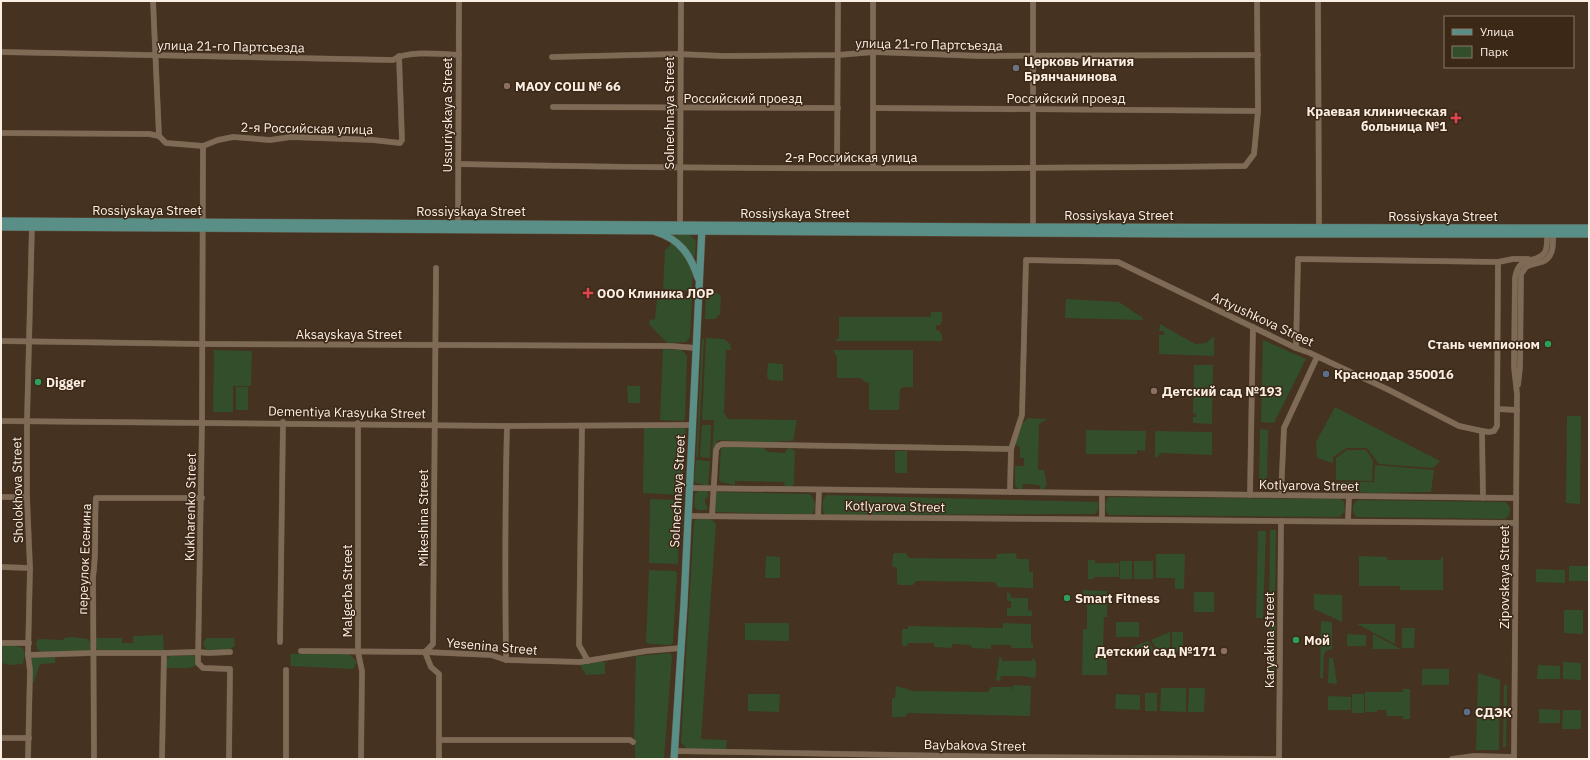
<svg xmlns="http://www.w3.org/2000/svg" width="1590" height="760" viewBox="0 0 1590 760" font-family="'IBM Plex Sans',sans-serif">
<rect width="100%" height="100%" fill="#453220"/>
<g fill="#334e2a">
<path d="M669 234H689L696 241 695 257 693 258Z"/>
<path d="M671 243 681 250 693 274 692 289 690 291 663 289 665 250 667 249Z"/>
<path d="M706 292 717 293 721 296 720 314 715 319H705Z"/>
<path d="M653 294 690 297 692 299 690 337 686 342 667 343 649 324 650 320 655 319 657 300Z"/>
<path d="M1066 299 1119 302 1143 318V320L1065 318Z"/>
<path d="M931 312H942V321L940 325H936V330L940 331V333L942 335V341H834L839 338V317H929L931 316Z"/>
<path d="M1160 324 1195 344 1206 343 1213 337H1214V356L1159 354V335H1164V331H1159Z"/>
<path d="M706 338 724 339 730 344 731 350H726L724 413 728 419 797 420 793 441H779V443L718 440 715 445 714 458H712L714 420H702Z"/>
<path d="M702 339H704L698 457H696Z"/>
<path d="M1263 340 1306 359 1274 423 1261 422Z"/>
<path d="M663 349 682 350 687 356 685 419 683 421 660 420Z"/>
<path d="M214 350 252 351 251 386H233V412H213Z"/>
<path d="M833 350H913V387H904L900 389 899 410H869V383L865 382 861 378H837V357Z"/>
<path d="M768 363 783 364V381L770 380 767 377Z"/>
<path d="M1194 365H1213L1212 424 1193 423V417H1196V414L1193 413Z"/>
<path d="M627 386H640V403H628Z"/>
<rect x="236" y="387" width="12" height="23"/>
<path d="M1335 407 1440 461 1433 468 1379 464 1367 448H1347L1333 457V463L1317 458 1316 442Z"/>
<path d="M1567 416H1581L1580 504 1566 503Z"/>
<path d="M1028 418 1047 419 1039 424 1038 470H1044L1047 485 1042 490H1041L1039 485 1023 484 1022 490 1018 489 1015 485V466H1024V458H1020V446L1015 445 1022 424Z"/>
<path d="M702 425H711L710 458 700 457Z"/>
<path d="M644 426 684 427 686 430 682 495 643 493Z"/>
<path d="M1260 429 1268 430 1267 488H1259Z"/>
<path d="M1086 430 1146 431 1145 451 1137 450V454H1086Z"/>
<path d="M1155 431 1212 432V455L1161 453 1157 458 1155 456Z"/>
<path d="M723 445 762 446 768 452 785 453 786 450 790 448 794 450 795 452 794 484 792 486H785L784 482 735 481V485L721 482 719 480 721 448Z"/>
<path d="M1347 450H1366L1373 460 1372 481 1336 480V458Z"/>
<rect x="895" y="451" width="12" height="22"/>
<path d="M696 460 710 461 708 486 696 483 694 480Z"/>
<path d="M1375 465 1434 470 1431 492 1375 493 1335 491V482H1374Z"/>
<path d="M698 491H707L708 493V497L705 499V503L707 506V510H698L694 507 695 494Z"/>
<path d="M717 492 809 494C815 498 817 508 812 514L809 515 716 512 714 510 715 493Z"/>
<path d="M826 495 1098 502C1099 507 1099 510 1095 514L825 515C821 509 822 500 826 495Z"/>
<path d="M1109 497 1340 499 1344 502 1345 511 1340 517 1109 515C1104 511 1104 502 1109 497Z"/>
<path d="M650 499 677 500 680 502 678 564 649 563Z"/>
<path d="M1358 500 1505 502C1511 505 1512 515 1505 519L1357 517C1351 513 1351 504 1358 500Z"/>
<path d="M699 518C706 518 711 517 716 524L701 739 727 740 726 750 687 749 681 742 694 521Z"/>
<path d="M1270 530H1276L1275 618H1269Z"/>
<path d="M1258 531H1266L1263 618H1256Z"/>
<path d="M895 553H906L909 558 996 559 997 554 1014 553 1016 554 1017 559H1029V572H1033V588L999 587 997 586 995 582 916 581 913 585H899L897 583V568L892 566 893 555Z"/>
<path d="M1156 554H1185L1184 589H1175V578H1156Z"/>
<path d="M766 556 780 557V578H765Z"/>
<path d="M1359 556 1387 557V560H1441V557H1443V590H1400V586H1359Z"/>
<path d="M1088 560H1095V563H1119V577H1095V573L1094 579H1088Z"/>
<rect x="1120" y="561" width="12" height="18"/>
<rect x="1134" y="561" width="19" height="18"/>
<rect x="1569" y="566" width="20" height="15"/>
<path d="M1536 569 1565 570V583L1536 582Z"/>
<path d="M650 570 675 571 677 573 673 642 671 645 650 644 646 642 649 571Z"/>
<path d="M1083 590 1107 591V617H1104L1103 648 1107 649V675H1082L1083 629H1087V598H1083Z"/>
<rect x="1194" y="592" width="20" height="20"/>
<path d="M1007 593H1010L1011 598H1028V610L1032 611V616H1007V608H1011V601H1007Z"/>
<path d="M1311 594 1342 595V622L1314 609V595Z"/>
<path d="M1564 610H1583V634L1564 633Z"/>
<path d="M1321 621 1332 622V649L1326 651 1324 654 1323 678H1320Z"/>
<rect x="1116" y="622" width="23" height="15"/>
<path d="M745 623H789V641L745 640Z"/>
<path d="M1003 623 1031 624V643H1033V648H1011V645H991V649L972 648 971 645 952 644V648L934 647V643H908L907 646H903L902 642V629H908V626L1003 628Z"/>
<path d="M1270 624 1276 625 1275 682H1269Z"/>
<path d="M1357 624H1395V644Z"/>
<path d="M1402 628H1415L1414 648H1402Z"/>
<path d="M1170 632V651H1158L1151 640Z"/>
<rect x="1172" y="632" width="11" height="19"/>
<path d="M1347 634 1366 635V646H1347Z"/>
<path d="M1373 634 1401 649H1373Z"/>
<path d="M163 635 164 650H98L96 648V638H122V643H133V636Z"/>
<path d="M72 637 88 639 92 646 91 652H41L37 649 36 642 39 639 63 640 64 638Z"/>
<path d="M206 638H234L235 646 229 650 207 651 203 643Z"/>
<path d="M1148 641 1155 651 1120 652Z"/>
<path d="M1 644H8L23 648 25 653 23 664 11 665 1 663Z"/>
<path d="M670 653 672 656 664 759H635V744L634 739 636 656Z"/>
<path d="M290 654H349L357 662 353 669 291 666Z"/>
<path d="M55 655V663L40 664 34 682 29 683 30 659 41 656Z"/>
<path d="M191 655 196 656 198 661 195 666 188 668H166V659L170 656Z"/>
<path d="M1001 657 1002 661H1032L1033 657C1038 663 1036 671 1035 678L1026 677V676H1001L1000 681 996 680 999 658Z"/>
<path d="M1329 658H1333L1337 684 1328 683Z"/>
<path d="M584 662H605V674L586 675 584 671 582 669 581 665Z"/>
<path d="M1563 662 1581 663V680L1563 679Z"/>
<path d="M1538 665 1560 666V679H1537Z"/>
<rect x="1422" y="669" width="27" height="16"/>
<path d="M1478 673 1500 680 1499 750H1476Z"/>
<path d="M1013 685 1031 686 1030 716 908 713 905 717H892V698H895L896 686 914 691 988 692 991 687H1012V695Z"/>
<path d="M1504 685H1507L1506 747H1503Z"/>
<path d="M1161 688H1186V712L1160 711Z"/>
<path d="M1189 688H1205L1204 712H1188Z"/>
<path d="M1403 689H1410V719H1403V716H1387L1386 710H1377V712H1365V692H1403Z"/>
<rect x="1145" y="693" width="12" height="18"/>
<path d="M748 694H780L779 712 748 711Z"/>
<path d="M1116 694 1140 695V710L1115 709Z"/>
<rect x="1352" y="694" width="12" height="19"/>
<path d="M1328 696 1351 697V710H1328Z"/>
<path d="M1539 709 1560 710V723H1539Z"/>
<path d="M1563 710H1581V729H1562Z"/>
</g>
<g fill="none" stroke-linecap="round" stroke-linejoin="round">
<defs>
<g id="minor">
<path d="M153 1 159 136"/>
<path d="M873 1V168"/>
<path d="M1033 1V227"/>
<path d="M1318 1 1319 231"/>
<path d="M1 52 393 60C407 50 441 54 459 55"/>
<path d="M552 57 677 54 723 56 838 55 874 52 981 56 1258 55"/>
<path d="M553 107 838 108"/>
<path d="M874 108 1258 111"/>
<path d="M1 133 149 134 159 136 166 143 203 146 218 140 233 137 270 140 291 137 373 140 400 143 402 140 399 56"/>
<path d="M203 146 202 422 198 663 203 668 230 669 229 759"/>
<path d="M458 164C720 170 983 169 1245 166L1254 154 1258 111 1257 1"/>
<path d="M837 168 838 1"/>
<path d="M680 224 681 1"/>
<path d="M458 227 459 1"/>
<path d="M1 341 202 344 671 346 696 348"/>
<path d="M1296 348 1298 259 1498 262 1513 259H1528"/>
<path d="M1518 385 1520 367 1521 274 1526 267C1531 264 1536 264 1542 262 1555 257 1553 242 1553 230"/>
<path d="M1497 409 1517 410"/>
<path d="M1 421 507 426 692 425"/>
<path d="M358 423V652L362 671 361 759"/>
<path d="M582 426 579 645 588 661"/>
<path d="M1482 431 1483 498"/>
<path d="M690 488 1516 498"/>
<path d="M1010 492 1011 449 1022 415 1026 260 1118 262 1296 348 1310 353 1389 390 1459 426 1482 431 1489 432 1494 431 1497 426 1498 262"/>
<path d="M1250 495 1253 327"/>
<path d="M1281 495 1284 428 1317 357"/>
<path d="M1 497H27"/>
<path d="M688 516 1515 523"/>
<path d="M712 516 716 450 718 446 722 444 1011 449"/>
<path d="M818 517 819 490"/>
<path d="M1102 519V493"/>
<path d="M1348 521 1349 496"/>
<path d="M1 567 30 568"/>
<path d="M280 642 283 422"/>
<path d="M1 643H29"/>
<path d="M301 651 425 652 491 655 506 660 580 662 646 651 681 648"/>
<path d="M425 652 433 644 436 268"/>
<path d="M425 652 431 667 439 674V759"/>
<path d="M28 655 92 653H164L198 652 208 653 230 652"/>
<path d="M506 660C505 582 505 504 507 426"/>
<path d="M1 738H29"/>
<path d="M439 740H630L633 742"/>
<path d="M674 751 1011 757 1276 759"/>
<path d="M28 759 30 670 28 655 30 568 27 497V421L32 224"/>
<path d="M94 759 93 577C97 551 94 524 96 498H202"/>
<path d="M162 759 164 653"/>
<path d="M286 759V670"/>
<path d="M1279 759 1281 521"/>
<path d="M1452 759 1474 756 1514 757"/>
<path d="M1514 759 1517 394 1514 367 1515 278C1519 253 1537 265 1545 252 1548 246 1547 237 1547 230"/>
</g>
<g id="major">
<path d="M1 221 1016 227 1589 228"/>
<path d="M1 227 1185 234H1589"/>
<path d="M656 232C680 239 691 256 698 278"/>
<path d="M674 759 684 603 702 227"/>
</g>
</defs>
<use href="#minor" stroke="#615141" stroke-width="6"/>
<use href="#major" stroke="#615141" stroke-width="8"/>
<use href="#minor" stroke="#7f6a56" stroke-width="5.5"/>
<use href="#major" stroke="#5a8f87" stroke-width="7"/>
</g>
<circle fill="#6b7280" stroke="#3b2817" stroke-width="1.5" cx="1016" cy="68" r="4"/>
<g fill="#8d6e63" stroke="#3b2817" stroke-width="1.5">
<circle cx="507" cy="86" r="4"/>
<circle cx="1154" cy="391" r="4"/>
<circle cx="1224" cy="651" r="4"/>
</g>
<g fill="#e0444e" stroke="#3b2817" stroke-width="1.5">
<path d="M1454 112h4v4h4v4h-4v4h-4v-4h-4v-4h4z"/>
<path d="M586 287h4v4h4v4h-4v4h-4v-4h-4v-4h4z"/>
</g>
<g fill="#2e9e5b" stroke="#3b2817" stroke-width="1.5">
<circle cx="1548" cy="344" r="4"/>
<circle cx="38" cy="382" r="4"/>
<circle cx="1067" cy="598" r="4"/>
<circle cx="1296" cy="640" r="4"/>
</g>
<g fill="#5c6f8a" stroke="#3b2817" stroke-width="1.5">
<circle cx="1326" cy="374" r="4"/>
<circle cx="1467" cy="712" r="4"/>
</g>
<g text-anchor="middle" stroke-width="3" stroke-linejoin="round" paint-order="stroke">
<g font-size="13" fill="#fbeee3" stroke="#3b2817">
<text transform="translate(929 44) rotate(1)" y="5">улица 21-го Партсъезда</text>
<text transform="translate(231 46) rotate(1)" y="5">улица 21-го Партсъезда</text>
<text x="743" y="103">Российский проезд</text>
<text x="1066" y="103">Российский проезд</text>
<text transform="translate(669 113) rotate(-90)" y="5">Solnechnaya Street</text>
<text transform="translate(447 115) rotate(-90)" y="5">Ussuriyskaya Street</text>
<text transform="translate(307 128) rotate(1)" y="5">2-я Российская улица</text>
<text x="851" y="162">2-я Российская улица</text>
<text x="147" y="215">Rossiyskaya Street</text>
<text x="471" y="216">Rossiyskaya Street</text>
<text x="795" y="218">Rossiyskaya Street</text>
<text x="1119" y="220">Rossiyskaya Street</text>
<text x="1443" y="221">Rossiyskaya Street</text>
<text transform="translate(1263 319) rotate(25)" y="5">Artyushkova Street</text>
<text x="349" y="339">Aksayskaya Street</text>
<text transform="translate(347 412) rotate(1)" y="5">Dementiya Krasyuka Street</text>
<text transform="translate(1309 485) rotate(1)" y="5">Kotlyarova Street</text>
<text transform="translate(17 490) rotate(-91)" y="5">Sholokhova Street</text>
<text transform="translate(677 491) rotate(-87)" y="5">Solnechnaya Street</text>
<text transform="translate(895 506) rotate(1)" y="5">Kotlyarova Street</text>
<text transform="translate(190 507) rotate(-89)" y="5">Kukharenko Street</text>
<text transform="translate(423 518) rotate(-90)" y="5">Mikeshina Street</text>
<text transform="translate(84 559) rotate(-88)" y="5">переулок Есенина</text>
<text transform="translate(1504 577) rotate(-90)" y="5">Zipovskaya Street</text>
<text transform="translate(347 591) rotate(-90)" y="5">Malgerba Street</text>
<text transform="translate(1269 640) rotate(-90)" y="5">Karyakina Street</text>
<text transform="translate(492 646) rotate(5)" y="5">Yesenina Street</text>
<text transform="translate(975 745) rotate(1)" y="5">Baybakova Street</text>
</g>
<g font-size="13" font-weight="bold" fill="#fbeee3" stroke="#3b2817" text-anchor="start">
<text x="1024" y="66">Церковь Игнатия<tspan x="1024" dy="15">Брянчанинова</tspan></text>
<text x="515" y="91">МАОУ СОШ № 66</text>
<text x="1447" y="116" text-anchor="end">Краевая клиническая<tspan x="1447" dy="15">больница №1</tspan></text>
<text x="597" y="298">ООО Клиника ЛОР</text>
<text x="1540" y="349" text-anchor="end">Стань чемпионом</text>
<text x="1334" y="379">Краснодар 350016</text>
<text x="46" y="387">Digger</text>
<text x="1162" y="396">Детский сад №193</text>
<text x="1075" y="603">Smart Fitness</text>
<text x="1304" y="645">Мой</text>
<text x="1216" y="656" text-anchor="end">Детский сад №171</text>
<text x="1475" y="717">СДЭК</text>
</g>
</g>
<rect width="1590" height="760" fill="none" stroke="#fbeee3" stroke-width="4"/>
<rect x="1444" y="16" width="130" height="52" fill="#3b2817" stroke="#887769"/>
<rect x="1452" y="29" width="20" height="6" fill="#5a8f87" stroke="#887769"/>
<text x="1480" y="36" font-size="12" fill="#fbeee3">Улица</text>
<rect x="1452" y="46" width="20" height="12" fill="#334e2a" stroke="#887769"/>
<text x="1480" y="56" font-size="12" fill="#fbeee3">Парк</text>
</svg>
